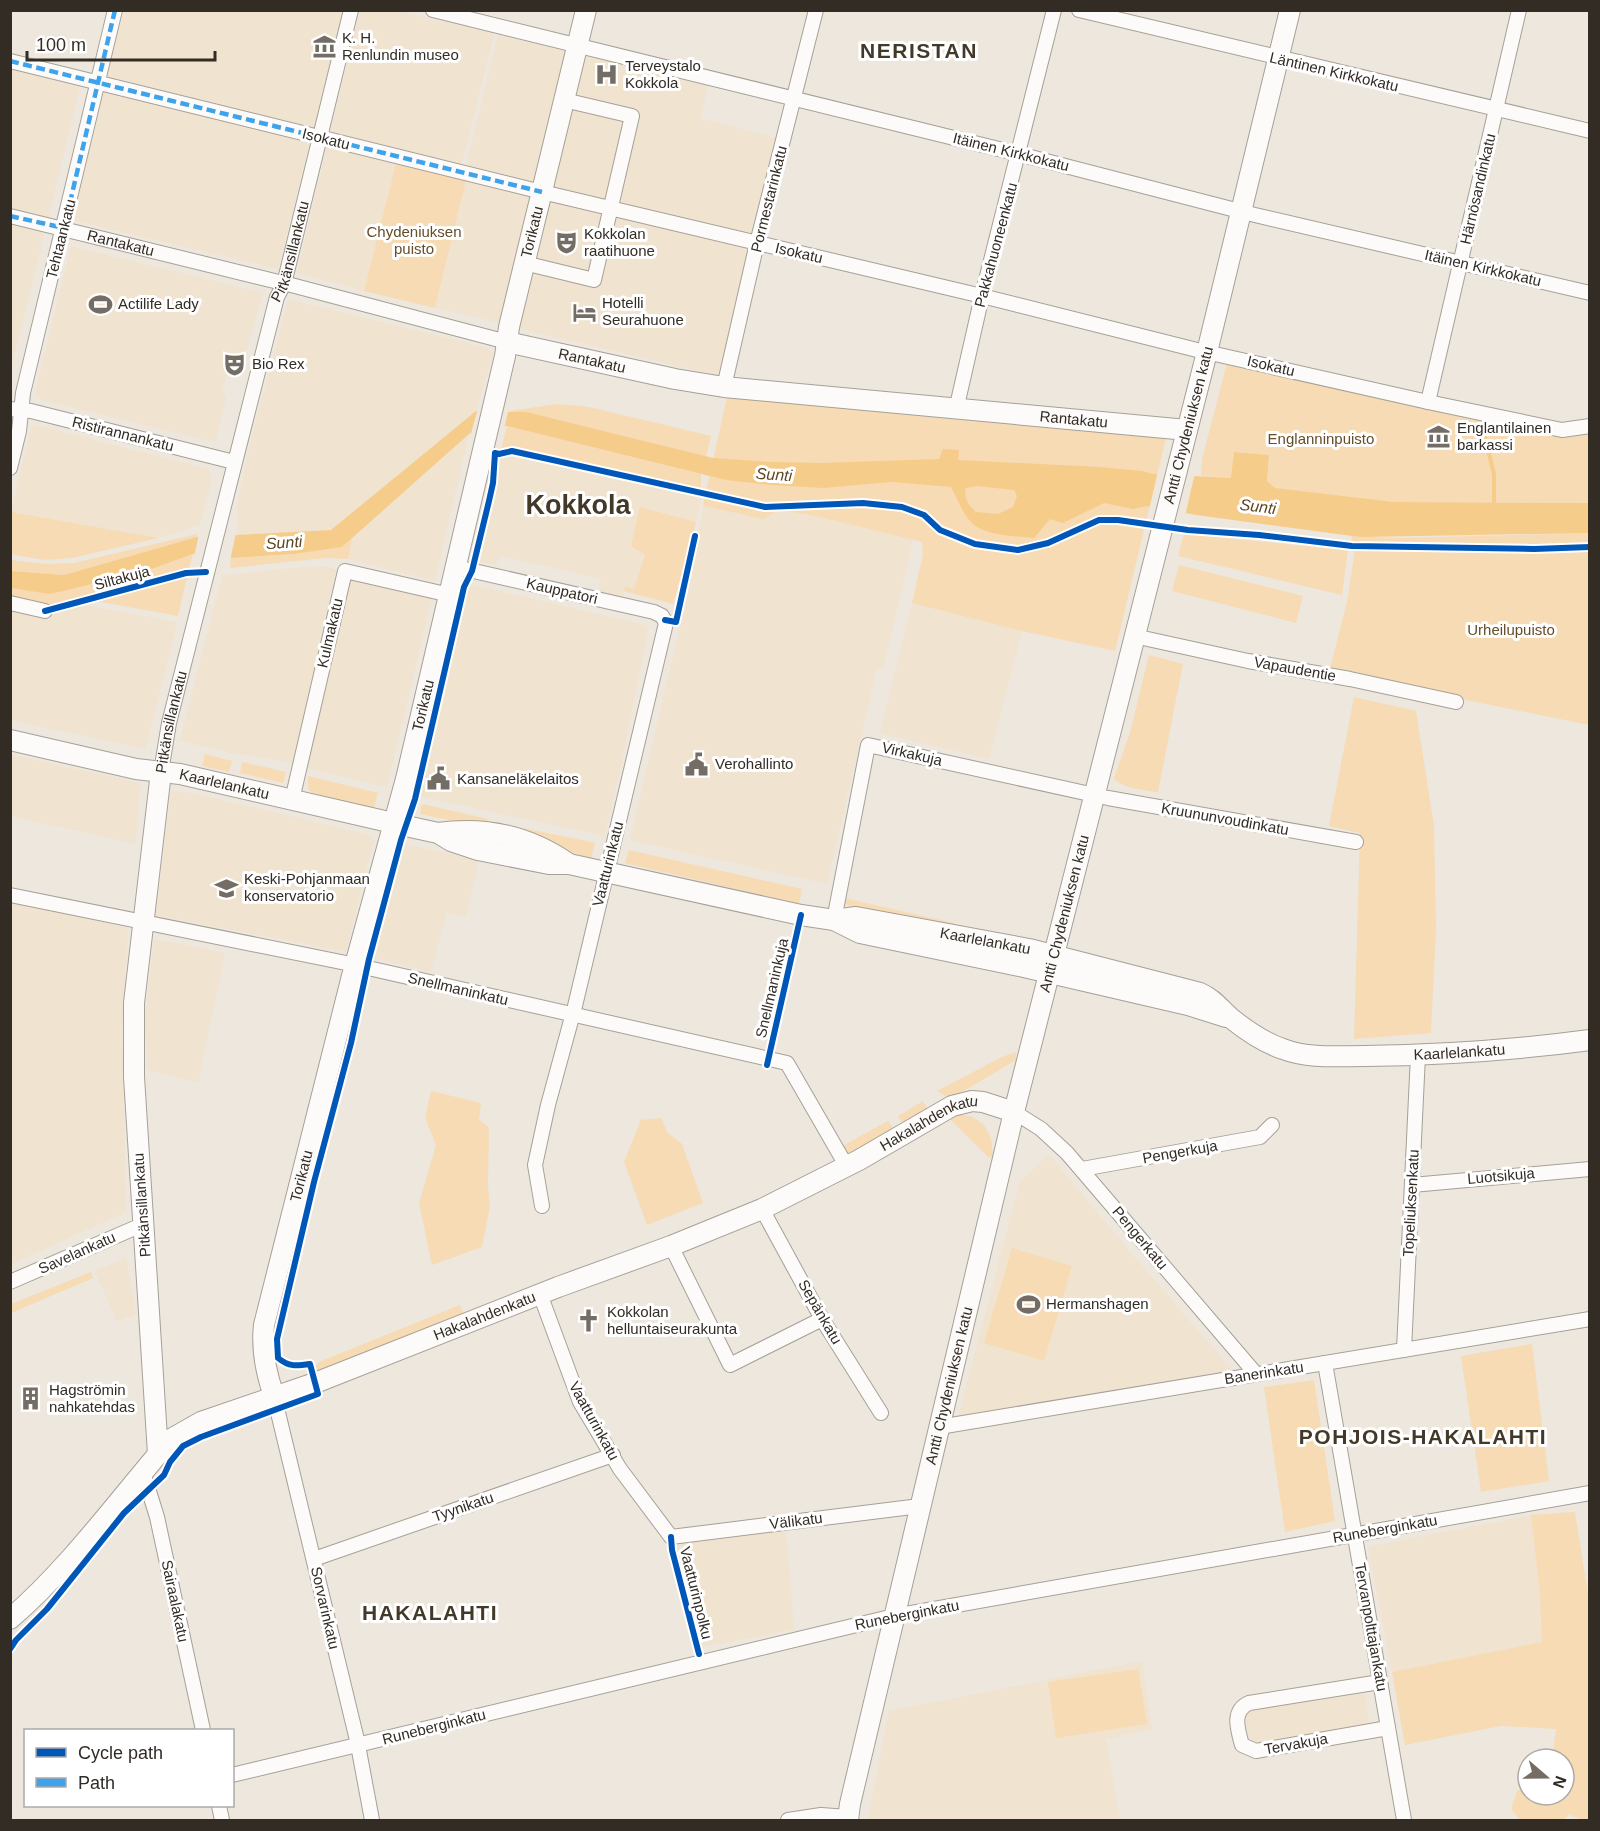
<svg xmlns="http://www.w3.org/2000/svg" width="1600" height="1831" viewBox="0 0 1600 1831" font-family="Helvetica,sans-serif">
<rect width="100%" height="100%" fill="#eee7dd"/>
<g fill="#f0e3d0">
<path d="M122 11H343L314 128 107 77Z"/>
<path d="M360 11H398L494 34 461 166 330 134Z"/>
<path d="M498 35 568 52 536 183 466 167Z"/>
<path d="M585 53 709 83 700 118 780 139 755 235 551 187Z"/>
<path d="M11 69 80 87 11 369Z"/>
<path d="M104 91 310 141 278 269 72 220Z"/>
<path d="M327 146 396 163 364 291 297 273Z"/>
<path d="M466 180 532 196 501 323 435 308Z"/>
<path d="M547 198 752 247 721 376 516 328Z"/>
<path d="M71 246 263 293 240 372 237 374 227 372 222 390 227 397 215 442 41 400 35 393Z"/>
<path d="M291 300 488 348 493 353 476 411 331 530 237 536 238 500 249 449 287 304Z"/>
<path d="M32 424 209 469 212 480 200 525 158 538 11 512Z"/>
<path d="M469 434 435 581 348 559 352 538Z"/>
<path d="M512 451 702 496 696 522 640 508 631 546 645 555 634 589 625 588 622 598 598 591 601 579 502 556 494 565 480 561 498 482 496 464 499 454Z"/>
<path d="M703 506 763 519 779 510 815 516 913 540 883 669 877 667 827 884 630 840 691 579Z"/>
<path d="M326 567 336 569 293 763 232 753 180 741 222 576 291 568Z"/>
<path d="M349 579 432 597 387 787 306 768Z"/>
<path d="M469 584 646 625 648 631 620 770 604 836 419 796 464 595Z"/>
<path d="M912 603 1022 631 989 759 880 733Z"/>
<path d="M84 605 177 622 145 749 11 720V606L46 614Z"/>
<path d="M12 755 140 783 136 844 11 816 10 764Z"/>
<path d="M171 791 193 793 369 835 374 840 346 952 156 915Z"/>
<path d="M405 844 479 860 466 917 446 913 431 972 374 958Z"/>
<path d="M10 895 128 929 122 1027 126 1212 11 1264Z"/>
<path d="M154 939 225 953 198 1083 148 1070 145 1019Z"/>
<path d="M1049 1155 1139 1262 1237 1376 957 1421 1020 1181Z"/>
<path d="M126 1258 136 1314 117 1321 95 1271Z"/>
<path d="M1531 1515 1540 1595 1543 1642 1392 1672 1368 1547Z"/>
<path d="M786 1529 794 1630 700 1647 675 1551 679 1544Z"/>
<path d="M1142 1661 1152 1729 1106 1739 1120 1820H868L889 1711Z"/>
<path d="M1364 1689 1370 1726 1259 1744 1251 1740 1248 1735 1245 1716 1246 1711 1251 1708Z"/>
</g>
<g fill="#f6dbb5">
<path d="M396 163 466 180 435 308 364 291Z"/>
<path d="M1227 363 1589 432V503L1394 502 1289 491 1275 488 1267 481 1269 455 1234 452 1232 478 1201 476 1202 459Z"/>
<path d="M728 392 1167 434 1115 651 1022 631 912 603 923 554 922 542 815 516 779 510 763 519 703 506Z"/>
<path d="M557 404 589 407 711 436 706 457 554 419 510 411Z"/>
<path d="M507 426 701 474V492L512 448 501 450Z"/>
<path d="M640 507 696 522 673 604 624 591 625 587 634 589 645 555 631 546Z"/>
<path d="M11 512 158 538 72 558 45 560 15 555 11 554Z"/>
<path d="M1590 533 1589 544 1534 546 1351 544 1352 536 1399 538Z"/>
<path d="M197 534V537L64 575 11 571 10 560 46 564 74 563Z"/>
<path d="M1184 534 1348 550 1342 595 1178 556Z"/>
<path d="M352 538 348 559 326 558 230 568 231 558 294 554 342 547Z"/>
<path d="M1355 549 1535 552 1589 550V725L1329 672 1347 602Z"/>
<path d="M193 554 189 568 62 604 45 608 11 600V588L50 593 110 580 115 581Z"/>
<path d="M1179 565 1303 596 1296 623 1172 591Z"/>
<path d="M187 576 178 616 96 601Z"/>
<path d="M1149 655 1183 664 1158 792C1144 790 1123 789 1114 778L1130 733Z"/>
<path d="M1354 697 1416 711 1434 826 1436 928 1431 1033 1354 1039 1360 833 1329 826Z"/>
<path d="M205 754 232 761 229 772 202 766Z"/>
<path d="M242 762 286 772 283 783 240 773Z"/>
<path d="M308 776 378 793 374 807H363L312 793 308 789Z"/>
<path d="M422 804 488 819 486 823 470 824 420 814Z"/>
<path d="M524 828 595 843 591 859 523 834Z"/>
<path d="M629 850 802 889 799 904 625 863Z"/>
<path d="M844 898 954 923 953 929 853 908 845 904Z"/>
<path d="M1016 1052V1060L950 1099 937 1091 1002 1057Z"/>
<path d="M431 1091 481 1103 479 1120 489 1127 488 1186 490 1206 482 1247 432 1265 419 1203 436 1145 425 1118Z"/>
<path d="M923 1101 928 1110 903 1124 898 1116Z"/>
<path d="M956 1114C982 1115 995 1133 992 1158L988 1157 949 1118Z"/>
<path d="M661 1118 667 1132 682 1144 703 1203 647 1225 624 1162 641 1120Z"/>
<path d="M888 1121 893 1128 844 1156 839 1148Z"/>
<path d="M1012 1248 1072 1266 1044 1361 984 1343Z"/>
<path d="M91 1272 93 1278 11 1313V1304Z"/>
<path d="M460 1305 464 1315 317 1374 315 1367 319 1362Z"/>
<path d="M1532 1344 1549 1481 1481 1492 1461 1356Z"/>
<path d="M1314 1380 1335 1521 1285 1532 1264 1387Z"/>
<path d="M1575 1512 1590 1607 1589 1820H1581L1570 1814 1563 1820H1520L1511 1809 1517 1791 1528 1783V1795H1564V1759H1552L1556 1729 1501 1726 1405 1745 1392 1672 1542 1642 1540 1595 1531 1515Z"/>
<path d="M1138 1669 1147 1724 1056 1738 1048 1682Z"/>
</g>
<path fill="#f6cc8a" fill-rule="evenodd" d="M476 411 526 412 713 458 771 462 821 463 939 459 943 449 959 450 958 460 1100 467 1142 471 1153 474 1231 478 1234 452 1269 455 1267 481 1275 488 1394 502 1589 503V533L1360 537 1196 515 1147 506 1133 509 1104 503 1063 523 1050 519 1034 538C1016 536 993 536 977 527 964 519 958 499 951 487L892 482 823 488 771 485 726 480 507 426 482 427 469 434 342 547 294 554 231 558 193 554 115 582 109 580 50 594 11 588V571L64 575 197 537 331 530ZM977 486 1014 490 1017 496 1013 507 998 514 976 512C969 506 963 497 966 488Z"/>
<g fill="#eee7dd">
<path d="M478 408H509L504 429 483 430 470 437Z"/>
<path d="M1158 471 1195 473 1185 516 1149 510Z"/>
<path d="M236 533 230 561 194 557 199 534Z"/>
</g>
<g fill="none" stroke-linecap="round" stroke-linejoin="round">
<path stroke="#f6cc8a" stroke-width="4" d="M1485 438 1494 474V508"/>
<defs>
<g id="street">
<path d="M433 10 1019 154 1255 215 1590 293"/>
<path d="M1079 10 1590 131"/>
<path d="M10 61 542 192 982 296 1197 350 1428 402 1562 430 1590 426"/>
<path id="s1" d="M10 216 295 286 507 342"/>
<path d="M524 263 594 280 632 116 564 100"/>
<path d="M724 387 757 243 816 10"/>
<path d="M1428 402 1519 10"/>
<path d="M10 409 31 411 234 462"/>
<path d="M956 410 982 296 1054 10"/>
<path d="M10 468 19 431 23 393 115 10"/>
<path d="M456 567 654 612 662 616 666 623 575 1006 548 1105 535 1165 542 1206"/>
<path d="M10 603 45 611"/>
<path d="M1134 636 1248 661 1350 679 1456 702"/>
<path id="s2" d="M161 772 169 723 277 297 284 284 351 10"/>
<path d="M292 800 345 571 450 595"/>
<path d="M10 895 346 963 787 1063 847 1167"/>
<path d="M834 920 868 745 1108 798 1356 842"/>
<path d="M1014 1112 1041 1129 1067 1153 1256 1374"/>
<path d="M1082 1169 1260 1137 1272 1125"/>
<path d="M1412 1185 1590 1169"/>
<path d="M762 1209 822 1319 881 1413"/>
<path d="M671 1246 730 1365 822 1319"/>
<path d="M10 1282 144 1224"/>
<path d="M540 1294 580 1402 620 1469 671 1537 920 1506"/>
<path d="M1404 1350 1418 1055"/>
<path d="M1325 1363 1404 1820"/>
<path d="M274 1396 357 1740 372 1820"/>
<path d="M939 1427 1590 1319"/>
<path d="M143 1472 157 1517 203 1730"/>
<path d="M314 1559 613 1455"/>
<path d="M1380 1682 1249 1703C1231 1711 1238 1730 1242 1745L1256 1751 1388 1728"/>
<path d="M232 1775 894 1616 1590 1493"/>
<path d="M219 1806 222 1820"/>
<path d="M788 1820 821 1815 848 1817"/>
</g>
<g id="secondary">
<path id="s3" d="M507 342 675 379 724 387 1187 430"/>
<path id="s4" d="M10 740 136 769 180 774 415 828 438 833 451 841 478 850 549 864H569L801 915 834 920 856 917 1029 949 1200 993C1214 999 1221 1010 1232 1019 1247 1031 1265 1043 1283 1049 1309 1059 1338 1056 1365 1056 1441 1055 1515 1050 1590 1040"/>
<path d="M438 833C486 826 529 836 569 864"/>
<path d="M834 920 860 933 1024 967 1188 1005 1226 1017"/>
<path id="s5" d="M274 1396C266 1373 261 1350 264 1325L352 976 406 779 505 356 509 327 586 10"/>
<path d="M158 1454 134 1077V1003L161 772"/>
<path id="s6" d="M10 1619C71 1566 118 1500 171 1439L201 1422 315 1383 558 1287 671 1246 762 1209 859 1160 952 1106 972 1101 983 1102 1014 1112"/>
<path id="s7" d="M848 1820 850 1804 1014 1112 1207 352 1290 10"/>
</g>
</defs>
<use href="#street" stroke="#a5a098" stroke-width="16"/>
<use href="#secondary" stroke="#a5a098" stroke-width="22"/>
<use href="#street" stroke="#fcfbfa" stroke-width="14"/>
<use href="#secondary" stroke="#fcfbfa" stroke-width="20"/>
<g stroke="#3ea3eb" stroke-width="4.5" stroke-dasharray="9 4.5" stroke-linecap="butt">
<path d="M10 61 542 192"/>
<path d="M10 216 64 228 115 10"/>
</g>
<defs>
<g id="cycleway">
<path d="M45 611 186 573 206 572"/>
<path d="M665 620 676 622 695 536"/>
<path d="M767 1065 801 915"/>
<path d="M671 1537 672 1550 699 1654"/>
<path d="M10 1649 16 1640 47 1609 124 1513 164 1475 170 1462 183 1446 201 1437 318 1394 310 1364C296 1366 289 1367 278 1358L277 1339 314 1182 351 1043 369 959 401 840 415 799 464 587 472 571 489 501 493 483 495 453 499 454 512 451 765 507 863 503 902 507 924 515 940 530 975 544 1018 550 1048 543 1099 520H1118L1188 530 1259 535 1352 546 1534 549 1590 547"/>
</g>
</defs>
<use href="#cycleway" stroke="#fff" stroke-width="10"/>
<use href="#cycleway" stroke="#0057b8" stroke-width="6"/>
</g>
<defs>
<symbol id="museum-bare" viewBox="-9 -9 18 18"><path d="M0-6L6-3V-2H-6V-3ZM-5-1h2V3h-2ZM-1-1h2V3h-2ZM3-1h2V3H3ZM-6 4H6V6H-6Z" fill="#746d65" stroke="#fff" stroke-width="2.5" paint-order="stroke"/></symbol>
<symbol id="hospital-bare" viewBox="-9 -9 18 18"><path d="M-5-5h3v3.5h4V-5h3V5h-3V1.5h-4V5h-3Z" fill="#746d65" stroke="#fff" stroke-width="2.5" paint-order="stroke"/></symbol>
<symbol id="theatre-bare" viewBox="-9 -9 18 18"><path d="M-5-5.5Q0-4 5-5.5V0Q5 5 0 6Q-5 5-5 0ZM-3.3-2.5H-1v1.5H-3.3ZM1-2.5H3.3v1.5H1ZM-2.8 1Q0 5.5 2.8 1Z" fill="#746d65" stroke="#fff" stroke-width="2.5" paint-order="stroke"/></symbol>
<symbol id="stadium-bare" viewBox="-9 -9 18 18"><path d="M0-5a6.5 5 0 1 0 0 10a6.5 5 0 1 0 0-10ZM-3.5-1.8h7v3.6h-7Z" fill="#746d65" stroke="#fff" stroke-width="2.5" paint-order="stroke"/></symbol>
<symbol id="hotel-bare" viewBox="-9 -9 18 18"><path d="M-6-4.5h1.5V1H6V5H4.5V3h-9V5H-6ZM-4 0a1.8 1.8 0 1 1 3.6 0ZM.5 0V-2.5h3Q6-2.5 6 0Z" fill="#746d65" stroke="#fff" stroke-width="2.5" paint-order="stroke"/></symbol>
<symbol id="civic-bare" viewBox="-9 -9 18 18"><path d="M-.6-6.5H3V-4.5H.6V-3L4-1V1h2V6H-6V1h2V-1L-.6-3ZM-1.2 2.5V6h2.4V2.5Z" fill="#746d65" stroke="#fff" stroke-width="2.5" paint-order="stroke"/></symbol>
<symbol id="school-bare" viewBox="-9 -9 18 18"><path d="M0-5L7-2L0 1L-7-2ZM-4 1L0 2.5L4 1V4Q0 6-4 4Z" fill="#746d65" stroke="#fff" stroke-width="2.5" paint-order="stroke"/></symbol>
<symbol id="church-bare" viewBox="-9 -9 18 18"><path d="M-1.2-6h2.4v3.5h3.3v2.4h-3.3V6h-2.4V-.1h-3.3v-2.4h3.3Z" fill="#746d65" stroke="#fff" stroke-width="2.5" paint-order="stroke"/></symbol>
<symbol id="building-bare" viewBox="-9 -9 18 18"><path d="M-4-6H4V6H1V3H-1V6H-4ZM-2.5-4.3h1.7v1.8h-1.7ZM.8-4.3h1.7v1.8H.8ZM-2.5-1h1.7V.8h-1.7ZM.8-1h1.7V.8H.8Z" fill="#746d65" stroke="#fff" stroke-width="2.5" paint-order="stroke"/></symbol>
</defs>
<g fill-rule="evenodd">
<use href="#museum-bare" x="308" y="30" width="33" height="33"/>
<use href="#hospital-bare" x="590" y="58" width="33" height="33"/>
<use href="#theatre-bare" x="550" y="226" width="33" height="33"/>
<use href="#stadium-bare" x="84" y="288" width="33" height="33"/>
<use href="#hotel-bare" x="568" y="296" width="33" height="33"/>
<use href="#theatre-bare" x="218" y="348" width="33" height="33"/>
<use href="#museum-bare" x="1422" y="420" width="33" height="33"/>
<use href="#civic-bare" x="680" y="748" width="33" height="33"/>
<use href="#civic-bare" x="422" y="762" width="33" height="33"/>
<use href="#school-bare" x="210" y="872" width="33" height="33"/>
<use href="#stadium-bare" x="1012" y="1288" width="33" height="33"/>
<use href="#church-bare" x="572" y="1304" width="33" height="33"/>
<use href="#building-bare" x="14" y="1382" width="33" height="33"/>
</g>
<g text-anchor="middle" stroke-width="6" stroke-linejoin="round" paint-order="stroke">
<g font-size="15" fill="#322c25" stroke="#fff" text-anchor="start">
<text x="342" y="43">K. H.<tspan x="342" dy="17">Renlundin museo</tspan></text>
<text x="625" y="71">Terveystalo<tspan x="625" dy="17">Kokkola</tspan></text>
<text x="584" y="239">Kokkolan<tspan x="584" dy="17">raatihuone</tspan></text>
<text x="602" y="308">Hotelli<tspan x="602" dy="17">Seurahuone</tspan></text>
<text x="118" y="309">Actilife Lady</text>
<text x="252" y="369">Bio Rex</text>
<text x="1457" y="433">Englantilainen<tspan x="1457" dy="17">barkassi</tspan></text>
<text x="715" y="769">Verohallinto</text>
<text x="457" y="784">Kansaneläkelaitos</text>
<text x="244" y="884">Keski-Pohjanmaan<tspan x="244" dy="17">konservatorio</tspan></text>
<text x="1046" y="1309">Hermanshagen</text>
<text x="607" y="1317">Kokkolan<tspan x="607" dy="17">helluntaiseurakunta</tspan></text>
<text x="49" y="1395">Hagströmin<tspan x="49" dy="17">nahkatehdas</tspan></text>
</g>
<g font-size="15" fill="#322c25" stroke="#fff">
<text transform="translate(1334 72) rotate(13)" y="5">Läntinen Kirkkokatu</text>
<text transform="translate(326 139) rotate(14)" y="5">Isokatu</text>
<text transform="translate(1011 152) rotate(14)" y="5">Itäinen Kirkkokatu</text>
<text transform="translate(1478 189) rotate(-77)" y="5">Härnösandinkatu</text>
<text transform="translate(769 199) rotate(-76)" y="5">Pormestarinkatu</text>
<text dy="5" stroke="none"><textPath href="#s5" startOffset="1198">Torikatu</textPath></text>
<text transform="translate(61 239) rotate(-76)" y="5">Tehtaankatu</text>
<text dy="5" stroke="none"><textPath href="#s1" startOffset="114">Rantakatu</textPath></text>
<text transform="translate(996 245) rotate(-75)" y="5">Pakkahuoneenkatu</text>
<text dy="5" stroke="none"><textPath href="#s2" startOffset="537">Pitkänsillankatu</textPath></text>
<text transform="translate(799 253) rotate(13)" y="5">Isokatu</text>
<text transform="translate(1483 268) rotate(13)" y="5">Itäinen Kirkkokatu</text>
<text dy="5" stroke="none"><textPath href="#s3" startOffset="87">Rantakatu</textPath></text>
<text transform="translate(1271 366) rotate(13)" y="5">Isokatu</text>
<text dy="5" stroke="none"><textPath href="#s3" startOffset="573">Rantakatu</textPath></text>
<text dy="5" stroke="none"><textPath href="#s7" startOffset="1436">Antti Chydeniuksen katu</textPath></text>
<text transform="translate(123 434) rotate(14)" y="5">Ristirannankatu</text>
<text transform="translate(122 578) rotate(-15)" y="5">Siltakuja</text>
<text transform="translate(562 591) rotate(13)" y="5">Kauppatori</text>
<text transform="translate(330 633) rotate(-77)" y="5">Kulmakatu</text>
<text transform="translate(1295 669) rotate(10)" y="5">Vapaudentie</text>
<text dy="5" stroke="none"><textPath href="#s5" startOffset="712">Torikatu</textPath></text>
<text dy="5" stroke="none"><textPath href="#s2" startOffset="51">Pitkänsillankatu</textPath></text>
<text transform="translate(912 754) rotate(13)" y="5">Virkakuja</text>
<text dy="5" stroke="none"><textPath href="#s4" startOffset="219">Kaarlelankatu</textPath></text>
<text transform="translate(1225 819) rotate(10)" y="5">Kruununvoudinkatu</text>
<text transform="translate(608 864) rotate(-76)" y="5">Vaatturinkatu</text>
<text dy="5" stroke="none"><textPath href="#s7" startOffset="932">Antti Chydeniuksen katu</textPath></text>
<text dy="5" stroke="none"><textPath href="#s4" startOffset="999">Kaarlelankatu</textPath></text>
<text transform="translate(772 988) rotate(-77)" y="5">Snellmaninkuja</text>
<text transform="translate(458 989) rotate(13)" y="5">Snellmaninkatu</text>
<text dy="5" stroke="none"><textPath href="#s4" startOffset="1498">Kaarlelankatu</textPath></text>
<text dy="5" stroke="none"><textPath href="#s6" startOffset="1065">Hakalahdenkatu</textPath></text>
<text transform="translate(1180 1152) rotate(-10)" y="5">Pengerkuja</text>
<text dy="5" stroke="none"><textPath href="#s5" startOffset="226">Torikatu</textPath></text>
<text transform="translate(1501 1176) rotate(-5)" y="5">Luotsikuja</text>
<text transform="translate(1411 1203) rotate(-87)" y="5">Topeliuksenkatu</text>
<text transform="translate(142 1205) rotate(-94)" y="5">Pitkänsillankatu</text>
<text transform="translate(1140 1238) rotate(50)" y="5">Pengerkatu</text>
<text transform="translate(77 1253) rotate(-24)" y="5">Savelankatu</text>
<text transform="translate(820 1312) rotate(60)" y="5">Sepänkatu</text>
<text dy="5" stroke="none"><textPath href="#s6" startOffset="579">Hakalahdenkatu</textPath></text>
<text transform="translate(1264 1373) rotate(-9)" y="5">Banerinkatu</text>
<text dy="5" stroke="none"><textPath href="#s7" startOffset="446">Antti Chydeniuksen katu</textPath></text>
<text transform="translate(594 1421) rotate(61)" y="5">Vaatturinkatu</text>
<text transform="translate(463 1507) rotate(-19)" y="5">Tyynikatu</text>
<text transform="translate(796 1521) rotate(-7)" y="5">Välikatu</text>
<text transform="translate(1385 1529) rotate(-10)" y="5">Runeberginkatu</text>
<text transform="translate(696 1593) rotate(76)" y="5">Vaatturinpolku</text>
<text transform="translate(175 1601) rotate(78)" y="5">Sairaalakatu</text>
<text transform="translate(325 1608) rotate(77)" y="5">Sorvarinkatu</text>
<text transform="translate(907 1615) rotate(-11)" y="5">Runeberginkatu</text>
<text transform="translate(1371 1627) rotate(80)" y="5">Tervanpolttajankatu</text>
<text transform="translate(434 1727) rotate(-14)" y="5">Runeberginkatu</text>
<text transform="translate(1296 1744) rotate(-10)" y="5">Tervakuja</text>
</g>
<g font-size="15" fill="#654d27" stroke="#fff">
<text x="414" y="237">Chydeniuksen<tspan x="414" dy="17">puisto</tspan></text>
<text x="1321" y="444">Englanninpuisto</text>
<text x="1511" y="635">Urheilupuisto</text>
</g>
<g font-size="16" font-style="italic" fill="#5e4620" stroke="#fff">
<text transform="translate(774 474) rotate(4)" y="6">Sunti</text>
<text transform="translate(1258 506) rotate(7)" y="6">Sunti</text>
<text transform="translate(284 542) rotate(-4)" y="6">Sunti</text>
</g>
<g font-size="21" font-weight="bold" letter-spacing="1.5" fill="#433929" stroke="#fff">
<text x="919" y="58">NERISTAN</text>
<text x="1423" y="1444">POHJOIS-HAKALAHTI</text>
<text x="430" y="1620">HAKALAHTI</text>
</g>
<g font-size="27" font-weight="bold" fill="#433929" stroke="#fff">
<text x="578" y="514">Kokkola</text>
</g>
</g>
<rect width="1600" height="1831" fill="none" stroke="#322c25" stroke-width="24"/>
<rect x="24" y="1729" width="210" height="78" fill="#ffffff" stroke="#adaba8" stroke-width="1.5"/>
<rect x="36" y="1748" width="30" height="9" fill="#0057b8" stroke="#adaba8" stroke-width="1.5"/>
<text x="78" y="1759" font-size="18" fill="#322c25">Cycle path</text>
<rect x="36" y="1778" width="30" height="9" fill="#3ea3eb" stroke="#adaba8" stroke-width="1.5"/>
<text x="78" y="1789" font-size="18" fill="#322c25">Path</text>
<g transform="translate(1546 1777) rotate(110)"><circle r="28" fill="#ffffff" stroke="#adaba8" stroke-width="1.5"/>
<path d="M0-4.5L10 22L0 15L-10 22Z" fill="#746d65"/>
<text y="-9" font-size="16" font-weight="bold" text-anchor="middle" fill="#322c25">N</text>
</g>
<path d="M27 51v9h188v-9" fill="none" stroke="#322c25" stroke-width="3"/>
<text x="36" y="51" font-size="18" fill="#322c25" stroke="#ffffff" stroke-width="4.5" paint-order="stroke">100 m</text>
</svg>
